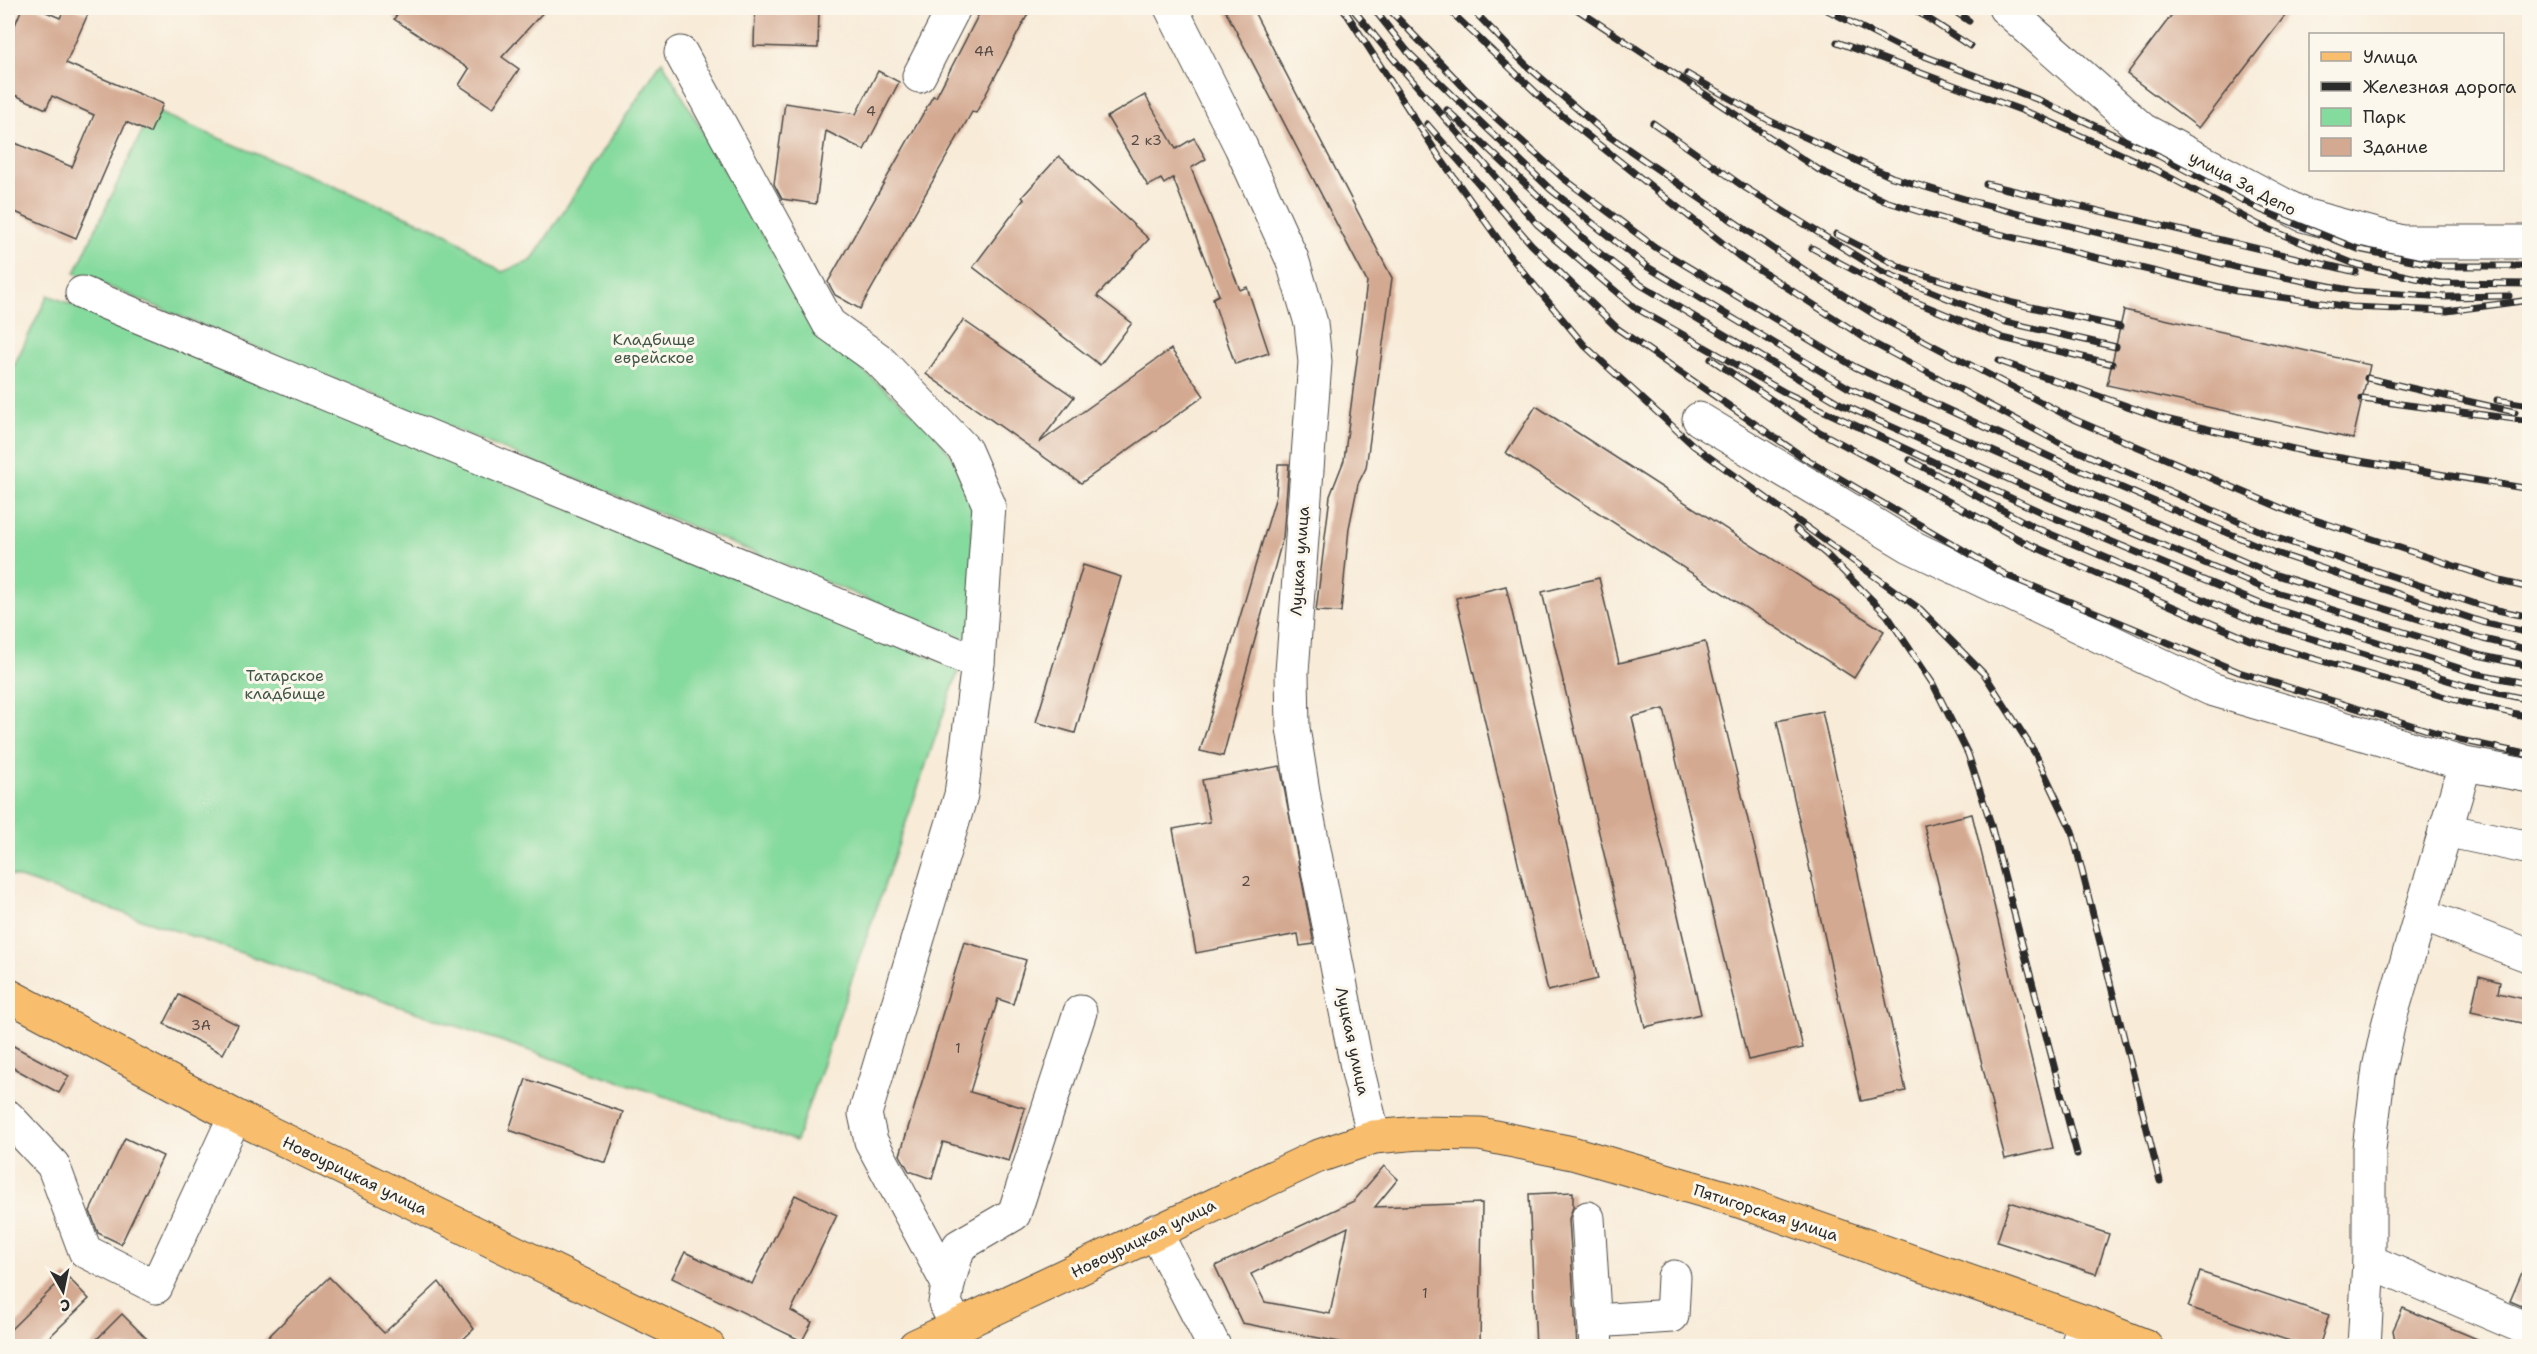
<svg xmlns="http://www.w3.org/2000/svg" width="2537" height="1354" viewBox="0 0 2537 1354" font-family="'Shantell Sans',sans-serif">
<rect width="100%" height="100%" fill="#fbf7ec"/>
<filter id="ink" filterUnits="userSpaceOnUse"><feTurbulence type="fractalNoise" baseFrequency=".0167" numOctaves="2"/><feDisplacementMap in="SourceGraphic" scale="12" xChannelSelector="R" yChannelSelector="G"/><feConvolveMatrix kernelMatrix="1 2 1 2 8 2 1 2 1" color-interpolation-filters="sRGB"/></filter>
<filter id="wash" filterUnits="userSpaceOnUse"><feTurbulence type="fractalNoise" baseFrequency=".008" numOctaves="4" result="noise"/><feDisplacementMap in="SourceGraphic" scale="24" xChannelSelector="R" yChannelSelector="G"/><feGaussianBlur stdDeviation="1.35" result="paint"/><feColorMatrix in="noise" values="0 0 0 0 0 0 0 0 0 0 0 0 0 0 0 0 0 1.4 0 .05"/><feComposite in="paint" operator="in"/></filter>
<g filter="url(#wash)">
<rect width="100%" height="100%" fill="#f8ebd8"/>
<g fill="#85da9d" stroke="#588264" stroke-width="1.5">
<path d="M662 61 820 334 931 428 972 484 974 643 75 273 152 110 448 234 502 272 531 261Z"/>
<path d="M48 295 959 669 796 1141 8 874V378Z"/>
</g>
<g id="blocks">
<g fill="#d4a991" fill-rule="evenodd">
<path d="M22 8H37L60 18 65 8H73L88 14 66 63 163 104 150 133 126 122 76 238 8 209V140L72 167 94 115 52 96 46 109 8 92V42Z"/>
<path d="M401 8H547L502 57 519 69 493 108 459 85 469 69 394 19Z"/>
<path d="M755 8H819L818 48 754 46Z"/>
<path d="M982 8H1031L976 113 972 112 860 309 835 295 828 282 933 96 936 97Z"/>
<path d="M1224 8H1252L1392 278 1366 468 1358 484 1349 528 1341 612 1316 611 1330 496 1344 460 1367 282Z"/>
<path d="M2177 8H2291L2199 128 2127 74Z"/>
<path d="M878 71 899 82 864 150 826 131 816 204 782 199 774 184 785 103 856 114Z"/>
<path d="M1145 95 1176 149 1194 138 1206 159 1191 168 1240 290 1247 287 1269 353 1235 364 1214 303 1213 298 1219 295 1173 178 1164 184 1161 179 1148 186 1107 117Z"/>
<path d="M1059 156 1149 239 1097 296 1132 323 1100 365 973 267 1024 199 1022 197Z"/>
<path d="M2124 310 2370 365 2353 439 2107 385Z"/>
<path d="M963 320 1074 397 1039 443 1171 349 1204 396 1081 483 926 374Z"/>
<path d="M1536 406 1884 631 1854 678 1506 453Z"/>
<path d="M1278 464H1289L1283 537 1223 756 1200 751 1276 496Z"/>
<path d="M1083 565 1121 577 1075 733 1036 722Z"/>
<path d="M1599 578 1619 663 1705 642 1803 1048 1748 1060 1664 709 1632 717 1701 1014 1645 1027 1542 592Z"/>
<path d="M1506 586 1598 979 1548 991 1456 598Z"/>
<path d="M1822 711 1906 1091 1861 1101 1777 721Z"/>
<path d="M1280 766 1314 944 1300 946 1298 934 1196 953 1173 829 1210 822 1202 780Z"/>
<path d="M1972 814 2053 1148 2005 1159 1924 825Z"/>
<path d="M964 942 1026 960 1013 1004 998 999 970 1092 1025 1108 1009 1161 943 1142 932 1179 909 1171 900 1155Z"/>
<path d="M2479 976 2500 982 2498 993 2529 1000 2526 1024 2471 1012Z"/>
<path d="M179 995 238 1025 223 1054 164 1024Z"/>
<path d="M8 1043 69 1076 59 1093 8 1065Z"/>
<path d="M526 1079 623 1112 606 1163 509 1130Z"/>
<path d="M125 1138 163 1156 121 1244 98 1233 90 1211Z"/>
<path d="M1384 1166 1398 1179 1375 1207 1482 1203 1480 1347H1365L1242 1323 1215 1266 1354 1201ZM1348 1227 1330 1314 1265 1302 1251 1274Z"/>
<path d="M1573 1192V1207L1569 1219 1577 1347H1536L1529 1194Z"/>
<path d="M795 1195 837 1215 791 1311 812 1322 802 1341 672 1278 685 1252 752 1284Z"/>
<path d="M2010 1202 2109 1234 2096 1274 1997 1242Z"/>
<path d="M2529 1256V1309L2510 1301Z"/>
<path d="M2200 1272 2329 1315 2319 1347H2308L2188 1307Z"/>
<path d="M66 1275 89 1299 39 1347H14L8 1340V1332Z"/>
<path d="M329 1277 384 1333 439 1282 474 1329 455 1347H258Z"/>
<path d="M2403 1308 2494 1346V1347H2396L2393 1330Z"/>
<path d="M122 1314 155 1347H89Z"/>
</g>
</g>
</g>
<g filter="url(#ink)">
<use href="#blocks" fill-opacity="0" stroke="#4a4845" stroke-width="1.5"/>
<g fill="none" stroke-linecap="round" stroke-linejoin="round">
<defs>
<g id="minor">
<path d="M1171 8 1241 147 1292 259 1311 323 1315 362 1292 672 1293 728 1305 804 1358 1072 1374 1137"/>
<path d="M2005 8 2143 130 2303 215 2402 242H2530"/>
<path d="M681 53 829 324 878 359 965 450 989 505 978 663 961 795 865 1114 871 1141 948 1284 945 1303 958 1327"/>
<path d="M919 76 954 8"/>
<path d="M82 293 978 663"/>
<path d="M1699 419 1910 546 2211 689 2465 764 2530 776"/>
<path d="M2445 830 2530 848"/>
<path d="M2420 914 2530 956"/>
<path d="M8 1117 53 1165 85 1251 156 1287 235 1116"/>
<path d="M1588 1218 1596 1346"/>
<path d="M1155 1231 1214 1346"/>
<path d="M2369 1261 2530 1330"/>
<path d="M948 1284 959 1246 1014 1214 1080 1012"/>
<path d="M1594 1321 1672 1316 1674 1277"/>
<path d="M2077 1346 2085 1322"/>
<path d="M2364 1346 2369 1261V1149L2379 1068 2389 1022 2465 764"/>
</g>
<g id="major">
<path d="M8 995 235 1116 708 1346"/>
<path d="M915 1346 1316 1157 1374 1137 1419 1133 1480 1134 1572 1153 1739 1201 2085 1322 2146 1346"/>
</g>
</defs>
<use href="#minor" stroke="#4a4845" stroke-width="35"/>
<use href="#major" stroke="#4a4845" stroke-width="35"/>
<use href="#minor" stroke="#fff" stroke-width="33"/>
<use href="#major" stroke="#f9be6d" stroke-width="33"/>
<defs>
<g id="rail">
<path d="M1343 8 1438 155 1510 256 1585 346 1694 446 1920 609 1985 675 2035 753 2072 831 2160 1181"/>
<path d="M1352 8 1397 63 1537 224 1634 307 1786 393 2043 513 2263 605 2474 673 2530 684"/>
<path d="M1373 8 1412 57"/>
<path d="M1388 8 1475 99 1563 178 1655 247 1855 367 2061 462 2273 552 2485 623 2530 633"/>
<path d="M1447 8 1549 105 1740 257 1871 342 2062 444 2274 537 2488 608 2530 617"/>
<path d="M1471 8 1526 65 1609 136 1816 278 1877 316 2073 419 2288 511 2500 581 2530 588"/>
<path d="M1575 8 1819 170 1885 201 1970 227 2236 291 2351 307 2447 311 2530 300"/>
<path d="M1823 8 1898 46 2039 100 2159 156 2261 210 2358 249 2441 266H2530"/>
<path d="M1912 8 1970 46"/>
<path d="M1950 8 1969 21"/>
<path d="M1837 42 2037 116 2156 170 2259 225 2357 265 2443 284"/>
<path d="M1407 51 1550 189 1646 266 1849 388 2270 573 2483 639 2530 650"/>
<path d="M1687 74 1770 121 1892 177 1978 203 2240 268 2354 291 2446 297 2509 296"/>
<path d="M1447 110 1597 251 1641 285 1841 404 2046 496 2266 589 2478 655 2530 666"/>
<path d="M1653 123 1744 187 1881 271 2006 322 2116 347"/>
<path d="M1427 124 1531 244 1618 329 1803 457 2008 576 2239 672 2460 740 2530 755"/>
<path d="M1986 184 2356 272"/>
<path d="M1836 234 1903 268 2013 303 2120 327"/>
<path d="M1812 248 1906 298 2003 338 2112 364"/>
<path d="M2437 283 2530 284"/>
<path d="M1711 359 1818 431 2026 543 2250 640 2466 703 2530 717"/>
<path d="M1999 361 2161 418 2311 453 2530 489"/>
<path d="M2367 378 2515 412"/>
<path d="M2362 399 2530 421"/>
<path d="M2497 400 2530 405"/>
<path d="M1910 460 2034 527 2254 621 2470 687 2530 700"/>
<path d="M1796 529 1826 554 1887 615 1933 684 1968 754 1990 821 2077 1154"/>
</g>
</defs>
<use href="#rail" stroke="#2b2b2b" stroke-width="7"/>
<use href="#rail" stroke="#fbf7ec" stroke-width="4.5" stroke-dasharray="14" stroke-linecap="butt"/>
</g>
</g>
<g text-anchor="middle" stroke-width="6" stroke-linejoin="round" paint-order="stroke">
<g font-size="14" fill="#554a44">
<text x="984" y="56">4А</text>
<text x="871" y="116">4</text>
<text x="1146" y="145">2 к3</text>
<text x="1246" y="886">2</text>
<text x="201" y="1030">3А</text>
<text x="958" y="1053">1</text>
<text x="1425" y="1298">1</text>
</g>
<g font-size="16" fill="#2b2b2b" stroke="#fbf7ec">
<text transform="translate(2243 183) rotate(28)" y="6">улица За Депо</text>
<text transform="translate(1299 561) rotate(-86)" y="6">Луцкая улица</text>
<text transform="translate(1353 1041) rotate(78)" y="6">Луцкая улица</text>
<text transform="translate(355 1175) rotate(26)" y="6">Новоурицкая улица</text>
<text transform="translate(1766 1212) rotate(18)" y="6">Пятигорская улица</text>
<text transform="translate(1143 1238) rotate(-26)" y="6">Новоурицкая улица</text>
</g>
<g font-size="16" fill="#425748" stroke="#fbf7ec">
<text x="654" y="345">Кладбище<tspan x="654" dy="18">еврейское</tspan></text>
<text x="285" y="681">Татарское<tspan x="285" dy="18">кладбище</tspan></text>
</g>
</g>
<rect width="2537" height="1354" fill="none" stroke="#fbf7ec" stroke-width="30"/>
<rect x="2309" y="33" width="195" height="138" fill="#fbf7ec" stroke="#a8a59f" stroke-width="1.5"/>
<rect x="2321" y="52" width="30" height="9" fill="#f9be6d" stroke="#a8a59f" stroke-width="1.5"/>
<text x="2363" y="63" font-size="18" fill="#2b2b2b">Улица</text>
<rect x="2321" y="82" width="30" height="9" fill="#2b2b2b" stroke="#a8a59f" stroke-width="1.5"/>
<text x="2363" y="93" font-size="18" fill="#2b2b2b">Железная дорога</text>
<rect x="2321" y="108" width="30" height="18" fill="#85da9d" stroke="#a8a59f" stroke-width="1.5"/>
<text x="2363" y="123" font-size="18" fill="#2b2b2b">Парк</text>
<rect x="2321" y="138" width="30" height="18" fill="#d4a991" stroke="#a8a59f" stroke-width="1.5"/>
<text x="2363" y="153" font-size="18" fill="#2b2b2b">Здание</text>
<g transform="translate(63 1291) rotate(171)" stroke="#fbf7ec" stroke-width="4.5" paint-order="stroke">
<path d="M0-4.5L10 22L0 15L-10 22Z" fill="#2b2b2b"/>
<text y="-9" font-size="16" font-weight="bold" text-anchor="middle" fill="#2b2b2b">С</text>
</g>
</svg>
